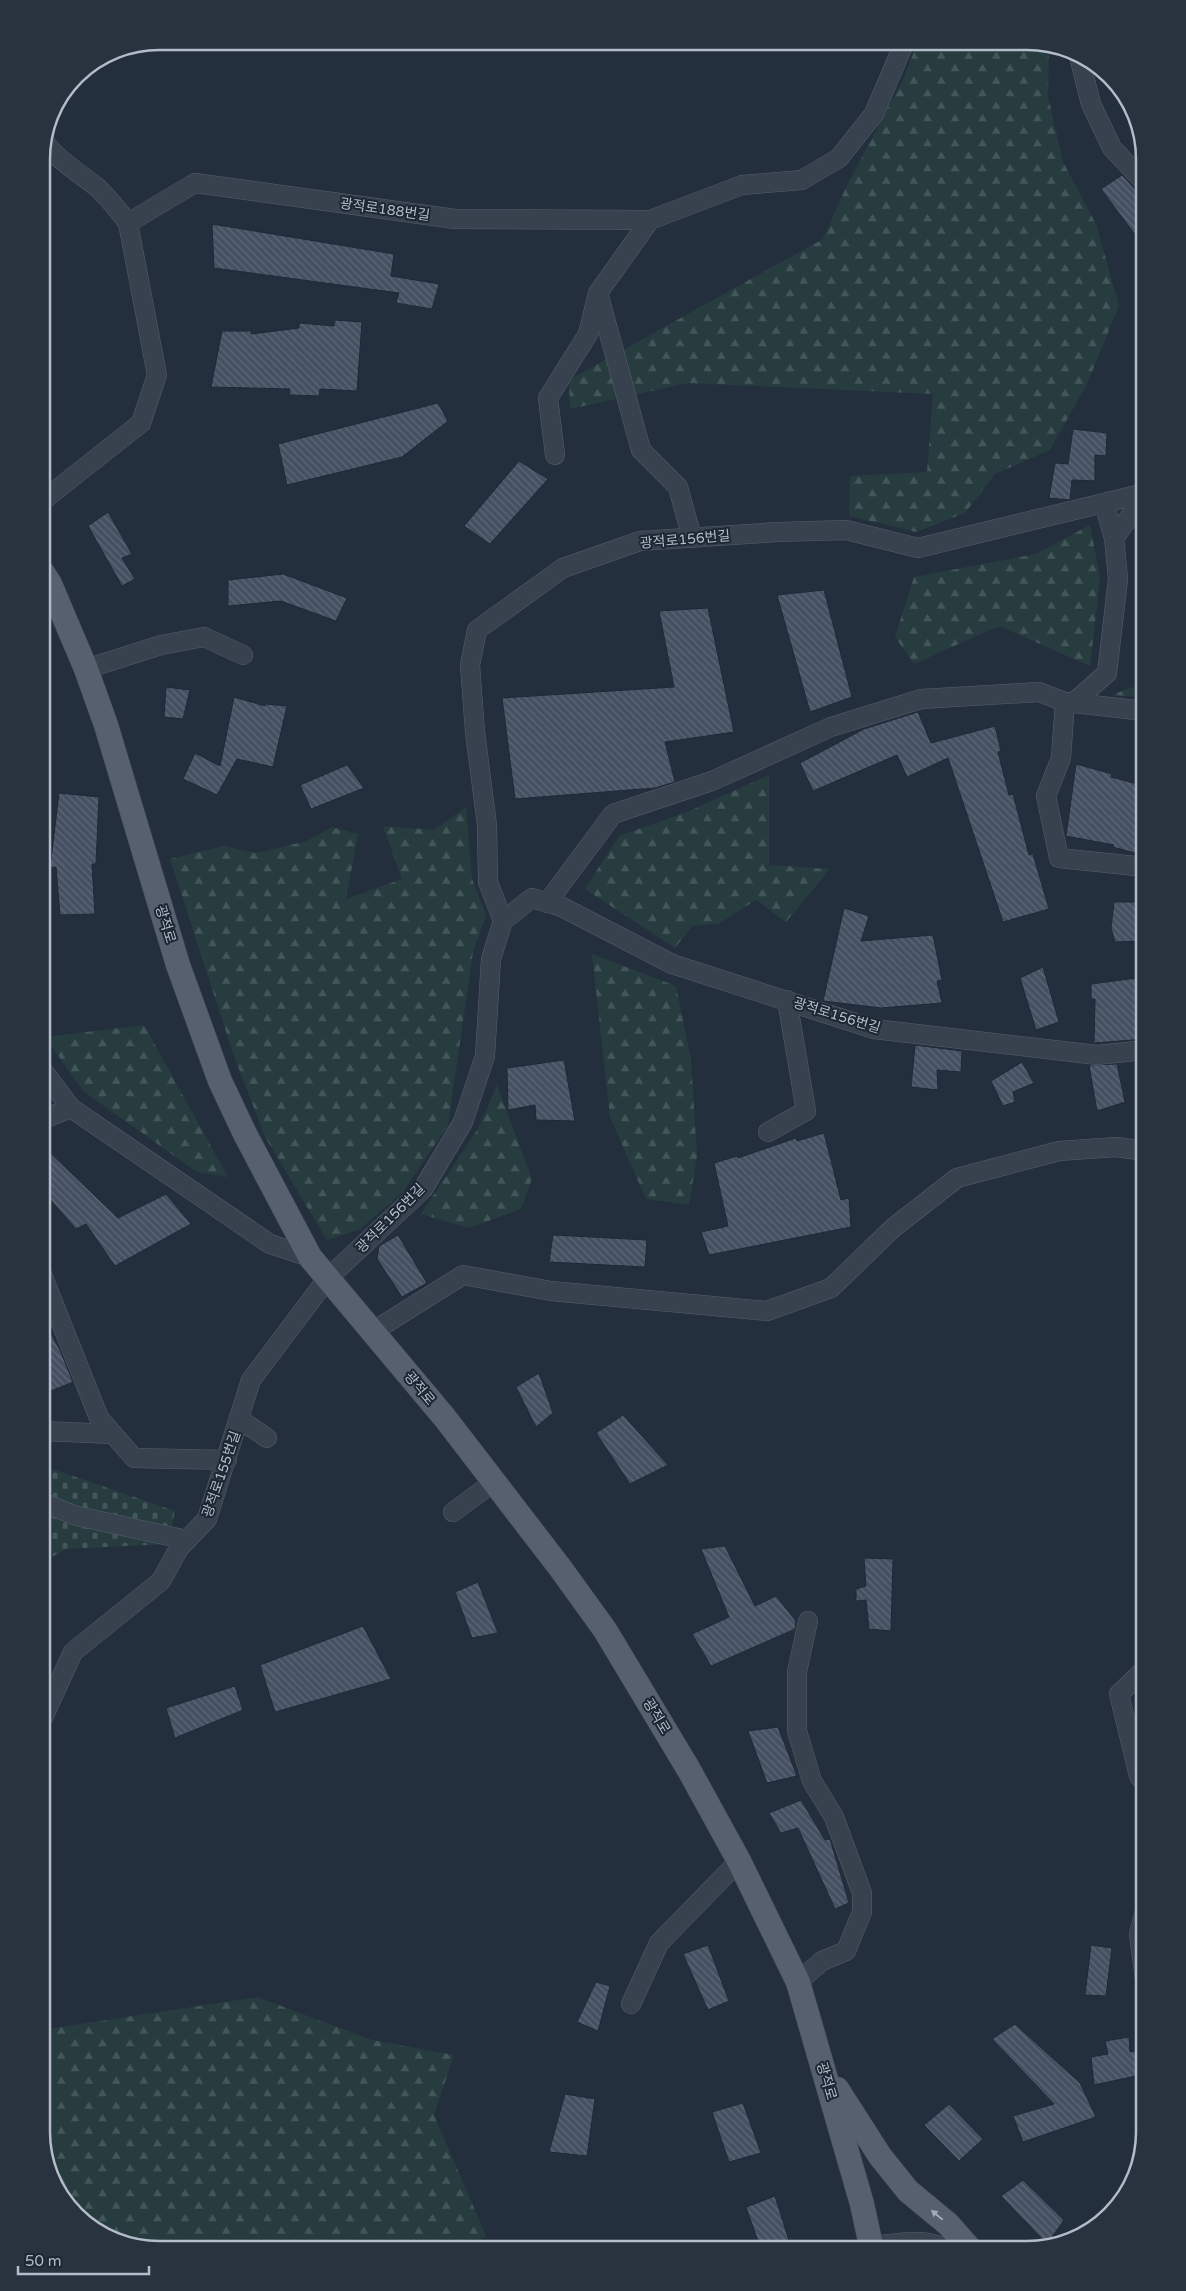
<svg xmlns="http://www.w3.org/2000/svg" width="1186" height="2291" viewBox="0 0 1186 2291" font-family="'Varela Round','Noto Sans KR',sans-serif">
<defs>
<pattern id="forest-firs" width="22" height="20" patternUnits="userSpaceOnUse" patternTransform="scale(1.25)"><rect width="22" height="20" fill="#263c3f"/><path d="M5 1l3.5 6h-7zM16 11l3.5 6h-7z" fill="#435659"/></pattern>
<pattern id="cemetery-stones" width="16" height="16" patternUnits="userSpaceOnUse" patternTransform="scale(1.25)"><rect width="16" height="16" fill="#263c3f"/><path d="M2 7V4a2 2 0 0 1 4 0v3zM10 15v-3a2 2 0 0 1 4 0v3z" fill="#435659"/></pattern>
<pattern id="building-back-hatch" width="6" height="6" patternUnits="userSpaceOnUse" patternTransform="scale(1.25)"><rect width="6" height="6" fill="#455162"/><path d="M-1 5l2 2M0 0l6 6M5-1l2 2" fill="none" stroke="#5d6877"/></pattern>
</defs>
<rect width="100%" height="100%" fill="#242f3e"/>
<g fill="url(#forest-firs)">
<path d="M918 41 1035 42 1049 46 1048 96 1063 162 1096 224 1119 306 1087 384 1050 450 995 474 965 513 916 532 849 516 850 476 927 472 933 394 688 383 570 409 569 380 823 239 847 185 902 82Z"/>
<path d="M1090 525 1100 578 1090 666 999 626 914 664 895 637 914 577 1036 554Z"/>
<path d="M1145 683V697L1111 695Z"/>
<path d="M769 775V865L830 869 786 922 756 900 718 924 692 926 675 948 585 889 619 836 687 812Z"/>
<path d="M466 807 472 879 486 915 473 952 448 1125 403 1192 360 1229 327 1240 265 1137 233 1053 170 859 224 846 256 853 307 841 332 827 358 834 346 899 402 879 383 826 434 830Z"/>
<path d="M592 954 676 986 691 1060 697 1156 689 1205 646 1199 610 1117Z"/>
<path d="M144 1025 228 1177 197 1172 83 1091 45 1037Z"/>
<path d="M497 1085 532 1179 521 1209 469 1228 421 1214 479 1127Z"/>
<path d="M257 1997 372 2040 454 2055 434 2115 486 2236 465 2250H151L93 2230 50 2178 41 2132V2030Z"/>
</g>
<path fill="url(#cemetery-stones)" d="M41 1465 175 1511 168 1544 66 1549 41 1563Z"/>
<g fill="url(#building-back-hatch)" stroke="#1f2835">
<path d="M1122 175 1145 200V248L1101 189Z"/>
<path d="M212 224 394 254 391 276 439 284 432 309 396 303 399 293 214 268Z"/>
<path d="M335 320 362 322 357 391 320 389 319 396 289 395 290 389 211 387 222 331H251V334L299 328V323L334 326Z"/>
<path d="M438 403 448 421 402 457 287 485 278 444Z"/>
<path d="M1073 429 1107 433 1106 456 1095 455V481L1072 480 1070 500 1049 498 1055 463 1068 464Z"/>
<path d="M519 461 548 479 490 544 464 526Z"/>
<path d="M108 512 132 554 122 558 135 579 122 586 88 526Z"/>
<path d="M283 574 347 598 336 621 281 601 228 606V580Z"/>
<path d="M824 590 852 697 810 712 777 595Z"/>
<path d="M708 608 734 732 665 742 675 782 655 788 515 799 502 698 674 687 659 611Z"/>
<path d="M166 687 190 690 183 719 164 717Z"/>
<path d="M234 697 265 706V704L287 706 273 767 237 759 217 795 183 779 195 753 220 766Z"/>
<path d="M918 712 931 743 995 726 1001 751 998 752 1009 795 1013 794 1029 855 1033 854 1049 909 1003 922 948 758 907 777 897 755 813 791 800 763 864 729Z"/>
<path d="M1076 764 1112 774 1111 777 1145 786V842L1142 855 1113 847 1114 845 1066 836Z"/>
<path d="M347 765 364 788 311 809 300 785Z"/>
<path d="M59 793 99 797 96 864H92L95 914 60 915 56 867 50 868Z"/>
<path d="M1114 902H1145V941L1115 942 1111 928Z"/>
<path d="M844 908 869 916 861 941 933 935 942 980 937 981 942 1003 881 1008 823 1001Z"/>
<path d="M1043 967 1059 1022 1036 1030 1020 978Z"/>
<path d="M1145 977V1039L1094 1043 1095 999H1091V984Z"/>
<path d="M915 1045 962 1051 961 1072 937 1070 938 1090 911 1087Z"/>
<path d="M564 1060 575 1121 536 1120 535 1105 508 1110 507 1068Z"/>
<path d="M1022 1062 1034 1083 1013 1092 1015 1102 1003 1106 991 1081Z"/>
<path d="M1117 1064 1125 1102 1097 1111 1089 1065Z"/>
<path d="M824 1133 841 1200 849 1198 851 1227 709 1255 701 1232 728 1226 714 1163 737 1156 738 1158 796 1138 797 1141Z"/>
<path d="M41 1144 118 1218 166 1194 191 1224 115 1266 86 1224 76 1229 41 1189Z"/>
<path d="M398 1235 427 1283 402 1297 377 1259 379 1246Z"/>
<path d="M553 1235 647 1240 645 1267 549 1262Z"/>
<path d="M41 1316 60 1350 73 1382 41 1395Z"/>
<path d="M539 1373 553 1413 536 1427 516 1387Z"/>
<path d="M623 1415 668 1465 630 1484 596 1433Z"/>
<path d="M725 1546 755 1606 776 1596 796 1621 795 1629 711 1666 692 1634 729 1617 701 1549Z"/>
<path d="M864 1558 893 1559 891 1631 869 1629 866 1600 856 1601V1589L866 1586Z"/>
<path d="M478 1582 498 1633 472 1638 455 1592Z"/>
<path d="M363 1626 391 1679 275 1712 260 1665Z"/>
<path d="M235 1686 243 1710 175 1738 166 1708Z"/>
<path d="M778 1727 797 1776 767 1783 748 1731Z"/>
<path d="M801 1800 825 1840 830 1839 849 1903 835 1909 798 1828 781 1833 769 1813Z"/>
<path d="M708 1945 729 2001 708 2010 683 1954Z"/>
<path d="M1091 1945 1112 1948 1106 1996 1085 1995Z"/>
<path d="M596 1982 610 1986 598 2031 577 2022Z"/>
<path d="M1015 2024 1080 2083 1096 2117 1023 2142 1013 2116 1054 2104 992 2039Z"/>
<path d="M1129 2037 1130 2052 1145 2049V2074L1094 2085 1091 2057 1108 2054 1105 2041Z"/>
<path d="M565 2094 595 2099 587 2156 549 2152Z"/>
<path d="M743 2103 761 2153 729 2162 712 2112Z"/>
<path d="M949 2104 983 2139 959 2161 924 2125Z"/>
<path d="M1023 2180 1064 2220 1047 2244 1001 2196Z"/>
<path d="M775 2196 792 2250H761L746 2207Z"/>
</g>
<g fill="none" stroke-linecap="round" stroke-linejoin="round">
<defs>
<g id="minor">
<path d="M1079 56 1091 104 1112 148 1145 183"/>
<path d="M44 139C48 154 85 177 98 188 109 199 119 211 128 223"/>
<path d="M598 293 641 450 678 487 692 538"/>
<path d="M555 455 548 398 588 334 598 293 650 220"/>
<path d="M41 502 141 423 157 375 128 223 195 183 455 219 650 220 742 185 802 180 839 158 874 114 905 41"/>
<path d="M1104 503 1114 538"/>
<path d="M86 669 161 645 204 637 243 655"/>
<path d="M1065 702 1061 758 1046 796 1059 858 1145 867"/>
<path d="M1073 703 1107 673 1118 579 1114 538 1145 496"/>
<path d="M547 903 613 814 712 781 831 727 921 699 1039 692 1065 702 1145 711"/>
<path d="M503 921 488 882 487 825 475 732 470 665 477 630 563 568 640 541 778 532 846 530 918 548 1145 493"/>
<path d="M41 1068 71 1108 270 1244 310 1257"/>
<path d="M41 1120 71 1108"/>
<path d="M768 1132 806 1111 787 1000"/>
<path d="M41 1272 99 1418 134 1458 227 1460"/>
<path d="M372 1332 463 1275 551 1291 767 1311 831 1288 893 1228 957 1178 1059 1151 1116 1147 1145 1151"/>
<path d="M239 1419 267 1438"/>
<path d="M41 1431 113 1434"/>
<path d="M41 1502 77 1516 187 1540"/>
<path d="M453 1512 494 1482"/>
<path d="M41 1722 73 1652 161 1581 179 1548 207 1519 251 1380 327 1279 423 1189 463 1122 485 1056 491 959 503 921 532 898 562 907 672 964 874 1029 1097 1055 1145 1050"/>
<path d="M1145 1783 1139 1776 1119 1694 1145 1669"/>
<path d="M1145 1979 1139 1934 1145 1911"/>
<path d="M798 1982 822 1961 846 1951 862 1912V1893L834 1817 812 1781 797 1731V1672L808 1621"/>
<path d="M631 2004 659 1943 739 1861"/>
<path d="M871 2246C895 2244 926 2236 947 2250"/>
</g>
<g id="major">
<path d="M41 570 50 584 86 669 106 725 178 965 220 1081 245 1134 310 1257 445 1418 561 1569 605 1630 689 1770 739 1861 798 1982 862 2204 872 2250"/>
<path d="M837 2089 880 2156 908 2191 948 2224 971 2250"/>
</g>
</defs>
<use href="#minor" stroke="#565f6c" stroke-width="20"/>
<use href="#major" stroke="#414a57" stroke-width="25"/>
<use href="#minor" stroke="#38414e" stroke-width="19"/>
<use href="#major" stroke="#56606e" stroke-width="24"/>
</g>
<defs><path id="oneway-solid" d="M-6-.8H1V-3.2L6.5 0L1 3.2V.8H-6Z" transform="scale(1.25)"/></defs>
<use fill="#a1aab7" href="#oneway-solid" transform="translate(937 2215) rotate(-140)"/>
<g text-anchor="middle" stroke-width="4" stroke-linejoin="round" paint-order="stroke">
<g font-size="14" fill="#b4bcc9" stroke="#1d2633">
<text transform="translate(385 209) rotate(8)" y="5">광적로188번길</text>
<text transform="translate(685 539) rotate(-5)" y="5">광적로156번길</text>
<text transform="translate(166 924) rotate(73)" y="5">광적로</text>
<text transform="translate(837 1015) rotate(17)" y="5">광적로156번길</text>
<text transform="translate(390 1218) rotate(-45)" y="5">광적로156번길</text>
<text transform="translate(420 1388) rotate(50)" y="5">광적로</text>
<text transform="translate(221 1474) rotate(-71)" y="5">광적로155번길</text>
<text transform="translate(657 1716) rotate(59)" y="5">광적로</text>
<text transform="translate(827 2081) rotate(74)" y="5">광적로</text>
</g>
</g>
<path d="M0 0H1186V2291H0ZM159 50H1027A109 109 0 0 1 1136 159V2132A109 109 0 0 1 1027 2241H159A109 109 0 0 1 50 2132V159A109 109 0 0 1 159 50Z" fill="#29323f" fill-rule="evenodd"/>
<path fill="none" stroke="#b4bcc9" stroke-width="2.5" d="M159 50H1027A109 109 0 0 1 1136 159V2132A109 109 0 0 1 1027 2241H159A109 109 0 0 1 50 2132V159A109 109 0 0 1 159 50Z"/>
<path d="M18 2266v8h131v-8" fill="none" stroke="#b4bcc9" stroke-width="2.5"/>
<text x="25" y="2266" font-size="15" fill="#b4bcc9" stroke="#1d2633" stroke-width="4" paint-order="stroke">50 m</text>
</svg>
